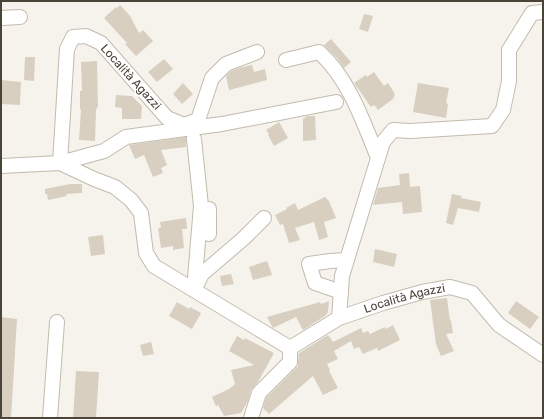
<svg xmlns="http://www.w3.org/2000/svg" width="544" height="419" viewBox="0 0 544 419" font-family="Rubik,sans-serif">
<rect width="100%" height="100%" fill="#f6f3ec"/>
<g fill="#d8cfc1">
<path d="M120 5 130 16 139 33 143 30 153 41 136 56 125 44 127 43 104 18 116 7 117 8Z"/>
<path d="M364 14 373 16 368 32 359 29Z"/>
<path d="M331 39 351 62 344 68 336 57 324 45Z"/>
<path d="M25 57H35L34 81 24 80Z"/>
<path d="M164 59 173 69 157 82 148 72Z"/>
<path d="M97 61 98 107H97V109H96L95 141 79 140 81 109H80V91H82L81 62Z"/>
<path d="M252 65 254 72 265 69 267 80 229 90 226 76 231 71 239 68Z"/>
<path d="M374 72 384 86 388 83 395 94 393 99 378 110 374 105 371 107 354 83 366 75 367 77Z"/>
<path d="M1 80 21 82 20 105 1 104Z"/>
<path d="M183 83 193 94 182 104 173 94Z"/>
<path d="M418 83 449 88 446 103 448 104 446 118 413 112Z"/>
<path d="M116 95 132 96 142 106 141 119H122V108L115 107Z"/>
<path d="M307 116H315L316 140 303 141V119Z"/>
<path d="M279 122 288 138 274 146 268 135 269 134 266 130Z"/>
<path d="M186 137V147L161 150 167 165 161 168 163 173 153 177 144 155 135 159 129 145Z"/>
<path d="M409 173 410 187 420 186 422 212 403 214 402 202 373 205 378 188 400 185 399 174Z"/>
<path d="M70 184H82V193L66 194 67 196 48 200 47 194H45V189Z"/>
<path d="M452 194 462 196 461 198 481 202 479 212 458 208 453 225 446 223Z"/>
<path d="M325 197 329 201 336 218 324 222 328 237 319 240 314 222 295 228 300 240 289 243 283 224 280 225 275 215 287 209 286 208 295 203 298 210Z"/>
<path d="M186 218 187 229H182L184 248 173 250V246L161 248 158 228H161L160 222Z"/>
<path d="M103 235 105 254 91 256 88 237Z"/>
<path d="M375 249 397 254 394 267 373 262Z"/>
<path d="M267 261 272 275 253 280 249 267Z"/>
<path d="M231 274 234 284 222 286 220 276Z"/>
<path d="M447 298 450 321 451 320 453 333 446 334 454 351 441 356 436 344 430 300Z"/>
<path d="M329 301 328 312 325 316 303 330 296 317 273 328 267 317 320 302 321 304Z"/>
<path d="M516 301 539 317 530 329 508 313Z"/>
<path d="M177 302 189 309 190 307 201 313 192 329 169 316Z"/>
<path d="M1 317 17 319 11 418H1Z"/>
<path d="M393 325 400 340 378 351 377 348 363 354 359 347 354 349 351 341 334 351 338 359 327 364 330 370 329 371 338 388 323 395 313 376 269 414 263 408 266 398 298 366V359L300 358 298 357 299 353 328 335 333 342 361 328 363 333 368 331 370 334 385 327 386 329Z"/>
<path d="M237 336 244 340 245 338 274 353 258 382 251 390 248 401 241 413 224 416 218 405 216 406 212 397 229 389 235 384 231 370 254 365 229 351Z"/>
<path d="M151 342 154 354 143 356 140 345Z"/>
<path d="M76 371 99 372 96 418H73Z"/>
</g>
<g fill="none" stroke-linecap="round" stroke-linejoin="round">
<defs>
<g id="street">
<path d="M1 18 20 17"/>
<path d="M257 52 226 64 212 78 198 120 184 125 167 118 101 43 86 36 73 37 67 49 60 163 104 151 126 137 222 124 336 102"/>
<path d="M286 60 319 52C349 79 363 121 378 158"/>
<path d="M1 166 60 163 94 179 115 187 131 200 141 213 146 253 154 266 290 348"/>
<path d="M209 209V234"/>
<path d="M196 286 202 274 244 238 264 218"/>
<path d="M194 290 201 206 194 139"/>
<path d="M341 292 315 283 309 264 330 261 347 260"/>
<path d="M339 318 342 276 383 142 393 130 410 131 492 126 503 110 509 81V50L532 13 543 12"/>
<path d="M50 418 57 322"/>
<path id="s1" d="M251 418 259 393 290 362V348L339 318 383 303 422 292 450 287 472 293 499 325 543 355"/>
</g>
</defs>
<use href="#street" stroke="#c2bbae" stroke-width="16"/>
<use href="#street" stroke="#fff" stroke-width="14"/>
</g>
<g text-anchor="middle" stroke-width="4" stroke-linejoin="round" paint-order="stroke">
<g font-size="12" fill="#4b4439" stroke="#fff">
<text transform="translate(131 77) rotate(48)" y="4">Località Agazzi</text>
<text dy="4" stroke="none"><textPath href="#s1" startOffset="210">Località Agazzi</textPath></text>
</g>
</g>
<rect width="544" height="419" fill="none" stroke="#4b4439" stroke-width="4"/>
</svg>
